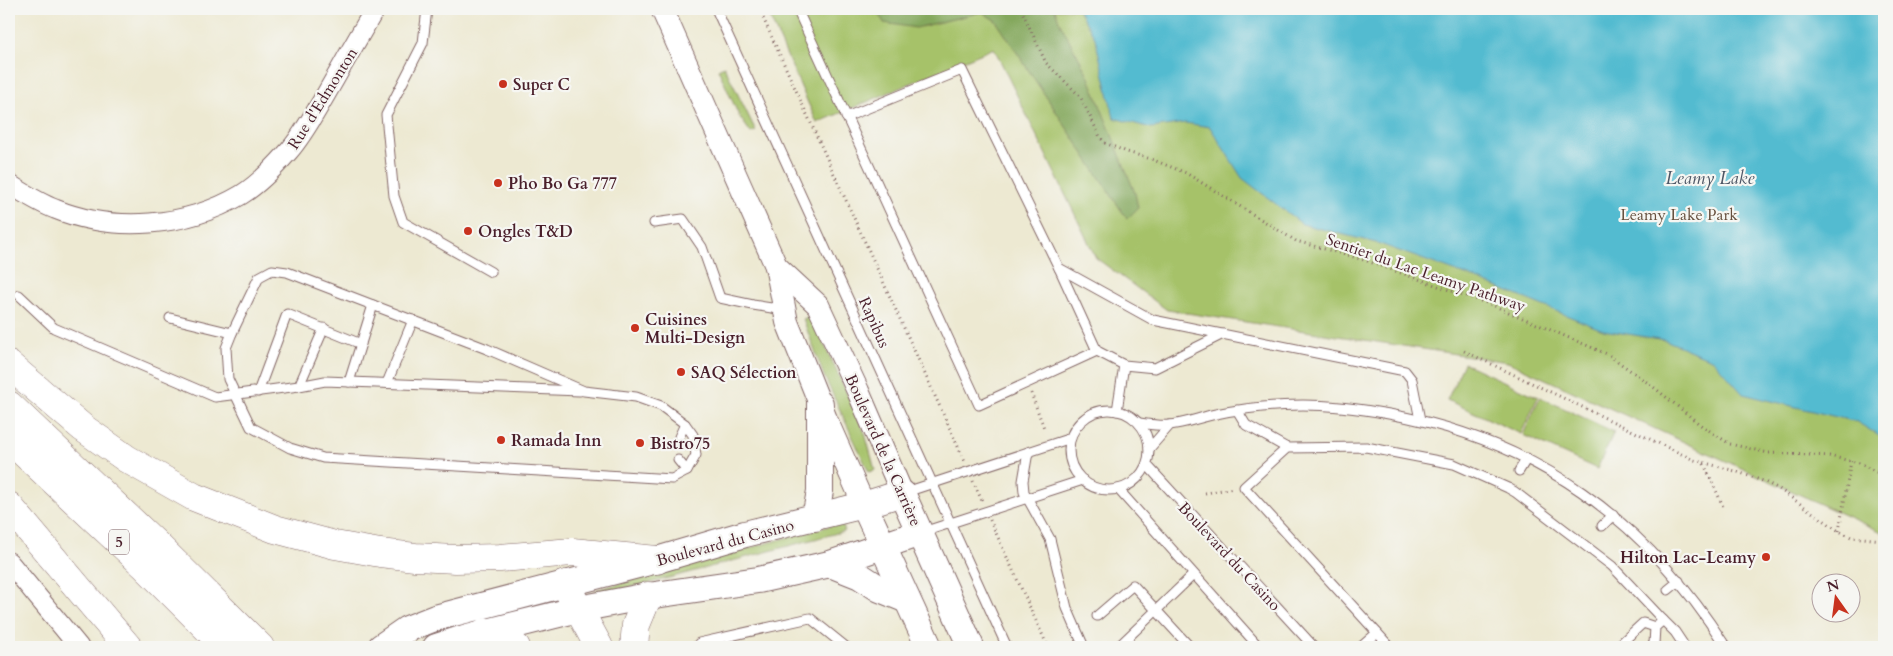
<svg xmlns="http://www.w3.org/2000/svg" width="1893" height="656" viewBox="0 0 1893 656" font-family="Cardo,serif">
<rect width="100%" height="100%" fill="#f6f6f2"/>
<filter id="ink" filterUnits="userSpaceOnUse"><feTurbulence type="fractalNoise" baseFrequency=".02" numOctaves="2"/><feDisplacementMap in="SourceGraphic" scale="10" xChannelSelector="R" yChannelSelector="G"/><feConvolveMatrix kernelMatrix="1 2 1 2 8 2 1 2 1" color-interpolation-filters="sRGB"/></filter>
<filter id="wash" filterUnits="userSpaceOnUse"><feTurbulence type="fractalNoise" baseFrequency=".0096" numOctaves="4" result="noise"/><feDisplacementMap in="SourceGraphic" scale="20" xChannelSelector="R" yChannelSelector="G"/><feGaussianBlur stdDeviation="1.12" result="paint"/><feColorMatrix in="noise" values="0 0 0 0 0 0 0 0 0 0 0 0 0 0 0 0 0 1.4 0 .05"/><feComposite in="paint" operator="in"/></filter>
<g filter="url(#wash)">
<rect width="100%" height="100%" fill="#ede9d2"/>
<g fill="#a6c269" stroke="#78704a">
<path d="M766 9H1884V533L1508 362 1167 310 1096 258 994 48 817 123Z"/>
<path d="M724 66 756 131 751 133 739 116 718 69Z"/>
<path d="M808 317 820 335 865 433 875 470 869 472 824 376 803 319Z"/>
<path d="M1464 363 1538 397 1521 434 1447 400Z"/>
<path d="M1540 397 1614 432 1597 469 1523 435Z"/>
<path d="M833 525 843 526 845 531 646 584 596 593V590Z"/>
</g>
<path fill="#84a85d" stroke="#676444" d="M876 9H1055L1059 21 1088 75 1135 193 1138 208 1127 219 996 21 982 12 916 28 884 23Z"/>
<path fill="#52bbd0" stroke="#4e6d7e" d="M1078 9H1884V439L1857 422 1743 394 1713 360 1665 340 1603 330 1474 278 1380 244 1302 224 1242 178 1210 127 1185 123 1151 128 1114 118 1095 38Z"/>
</g>
<g filter="url(#ink)">
<g fill="none" stroke-linecap="round" stroke-linejoin="round">
<defs>
<g id="service">
<path d="M427 9 423 43 386 115 394 196 403 222 491 272"/>
<path d="M716 9 1007 647"/>
<path d="M797 9 979 405 1097 351"/>
<path d="M846 117 962 70 1059 268 1153 320 1405 371 1412 380 1420 420"/>
<path d="M654 223 683 219 702 247 720 298 753 305 784 310"/>
<path d="M1059 268 1097 351 1124 365 1155 368 1223 334"/>
<path d="M272 270 287 272 487 349 584 391 636 397 661 406 685 424 693 435 696 455 687 471 672 479 323 458 290 448 251 427 228 379 226 348 232 333 259 277Z"/>
<path d="M19 295 54 328 215 397 299 386 325 381 580 391"/>
<path d="M170 318 232 333"/>
<path d="M349 382 373 305"/>
<path d="M387 383 413 320"/>
<path d="M299 386 324 328"/>
<path d="M258 392 287 314 361 344"/>
<path d="M1237 410 1246 425 1287 448"/>
<circle cx="1109" cy="450" r="40"/>
<path d="M1117 411 1124 365"/>
<path d="M1139 423C1148 424 1159 426 1169 425 1184 424 1201 417 1216 414 1245 408 1274 405 1303 405 1332 405 1361 409 1389 414 1536 440 1644 519 1724 644"/>
<path d="M679 437 685 424"/>
<path d="M1149 449 1170 425"/>
<path d="M1028 452 1023 481 1024 492 1050 539 1067 608 1084 647"/>
<path d="M678 460 687 471"/>
<path d="M1147 465 1314 647"/>
<path d="M1519 471 1527 458"/>
<path d="M1118 489 1259 647"/>
<path d="M903 493 1071 438"/>
<path d="M1602 526 1613 515"/>
<path d="M923 532 1083 480"/>
<path d="M1668 590 1679 581"/>
<path d="M1097 616 1133 585 1190 647"/>
<path d="M700 647 699 643 810 618 846 647"/>
<path d="M1118 647 1193 575"/>
<path d="M1361 647 1377 633"/>
<path d="M1390 647 1244 487 1287 448 1366 447 1454 464 1508 488 1515 492 1612 566 1663 620"/>
<path d="M1617 647 1643 623 1655 627"/>
<path d="M1650 647 1654 644 1655 627 1663 620 1675 632 1685 647"/>
</g>
<g id="minor">
<path d="M9 184C24 193 39 203 55 209 114 233 187 227 241 195 259 184 275 167 289 151 302 136 312 118 322 101 340 70 357 39 375 9"/>
<path d="M9 562 79 647"/>
</g>
<g id="tertiary">
<path d="M662 9 776 266 787 322 826 419 864 505"/>
<path d="M776 266 818 305 858 391 902 493"/>
</g>
<g id="secondary">
<path d="M864 505 929 647"/>
<path d="M815 518 820 491V404"/>
<path d="M830 564 860 576 880 589 907 600"/>
<path d="M381 647 407 629 435 618 657 560 745 534 864 505 902 493 971 647"/>
<path d="M436 647 467 637 579 609 648 596 758 580 830 564 920 533"/>
</g>
<g id="motorway">
<path d="M9 365 83 428 127 459 194 497 275 529 335 545 380 553 415 557 456 559 500 558 572 552 657 560"/>
<path d="M9 405 159 547 260 647"/>
<path d="M9 439 146 567 226 647"/>
<path d="M9 506 128 647"/>
<path d="M565 584 599 647"/>
<path d="M485 632 516 647"/>
<path d="M634 647 636 625 648 596"/>
</g>
</defs>
<use href="#service" stroke="#836665" stroke-width="11"/>
<use href="#minor" stroke="#836665" stroke-width="21"/>
<use href="#tertiary" stroke="#836665" stroke-width="24"/>
<use href="#secondary" stroke="#836665" stroke-width="28"/>
<use href="#motorway" stroke="#836665" stroke-width="29"/>
<g stroke="#836665" stroke-width="3" stroke-dasharray="1 4" stroke-linecap="butt">
<path d="M759 9 965 462"/>
<path d="M1021 9 1046 63 1080 96 1100 137 1105 143 1127 152 1151 159 1186 173 1296 241 1364 260 1492 305 1607 354 1651 385 1702 426 1730 444 1768 453 1829 456 1859 463 1884 476"/>
<path d="M1464 351 1694 460 1735 471 1763 481 1779 489 1839 531 1851 537 1884 540"/>
<path d="M1031 393 1044 428"/>
<path d="M1704 464 1723 506"/>
<path d="M973 481 982 501"/>
<path d="M1205 493 1234 488"/>
<path d="M990 520 1048 647"/>
<path d="M1839 531 1851 461"/>
</g>
<use href="#service" stroke="#fff" stroke-width="9"/>
<use href="#minor" stroke="#fff" stroke-width="19"/>
<use href="#tertiary" stroke="#fff" stroke-width="22"/>
<use href="#secondary" stroke="#fff" stroke-width="26"/>
<use href="#motorway" stroke="#fff" stroke-width="28"/>
</g>
</g>
<g fill="#c8321e" stroke="#f6f6f2" stroke-width="2">
<circle cx="503" cy="84" r="5"/>
<circle cx="498" cy="183" r="5"/>
<circle cx="468" cy="231" r="5"/>
<circle cx="635" cy="328" r="5"/>
<circle cx="681" cy="372" r="5"/>
<circle cx="501" cy="440" r="5"/>
<circle cx="640" cy="443" r="5"/>
<circle cx="1766" cy="557" r="5"/>
</g>
<g text-anchor="middle" stroke-width="4.5" stroke-linejoin="round" paint-order="stroke">
<rect fill="#f6f6f2" stroke="#7e6067" stroke-width="1" x="109" y="529.5" width="20" height="25" rx="4"/>
<g font-size="15" font-weight="bold" fill="#4a1f2b">
<text x="119" y="547">5</text>
</g>
<g font-size="16" font-weight="bold" fill="#4a1f2b" stroke="#f6f6f2" text-anchor="start">
<text x="513" y="90">Super C</text>
<text x="508" y="189">Pho Bo Ga 777</text>
<text x="478" y="237">Ongles T&amp;D</text>
<text x="645" y="325">Cuisines<tspan x="645" dy="18">Multi-Design</tspan></text>
<text x="691" y="378">SAQ Sélection</text>
<text x="511" y="446">Ramada Inn</text>
<text x="650" y="449">Bistro75</text>
<text x="1756" y="563" text-anchor="end">Hilton Lac-Leamy</text>
</g>
<g font-size="16" fill="#4a1f2b" stroke="#f6f6f2">
<text transform="translate(322 98) rotate(-58)" y="6">Rue d'Edmonton</text>
<text transform="translate(1426 272) rotate(19)" y="6">Sentier du Lac Leamy Pathway</text>
<text transform="translate(875 322) rotate(66)" y="6">Rapibus</text>
<text transform="translate(884 450) rotate(66)" y="6">Boulevard de la Carrière</text>
<text transform="translate(725 542) rotate(-15)" y="6">Boulevard du Casino</text>
<text transform="translate(1230 556) rotate(47)" y="6">Boulevard du Casino</text>
</g>
<g font-size="16" fill="#66503e" stroke="#f6f6f2">
<text x="1679" y="220">Leamy Lake Park</text>
</g>
<g font-size="18" font-style="italic" fill="#4d5665" stroke="#f6f6f2">
<text x="1710" y="184">Leamy Lake</text>
</g>
</g>
<rect width="1893" height="656" fill="none" stroke="#f6f6f2" stroke-width="30"/>
<g transform="translate(1836 598) rotate(346)"><circle r="24" fill="#f6f6f2" stroke="#b1a0a2"/>
<path d="M0-4L9 19L0 12L-9 19Z" fill="#c8321e"/>
<text y="-8" font-size="14" font-weight="bold" text-anchor="middle" fill="#4a1f2b">N</text>
</g>
</svg>
